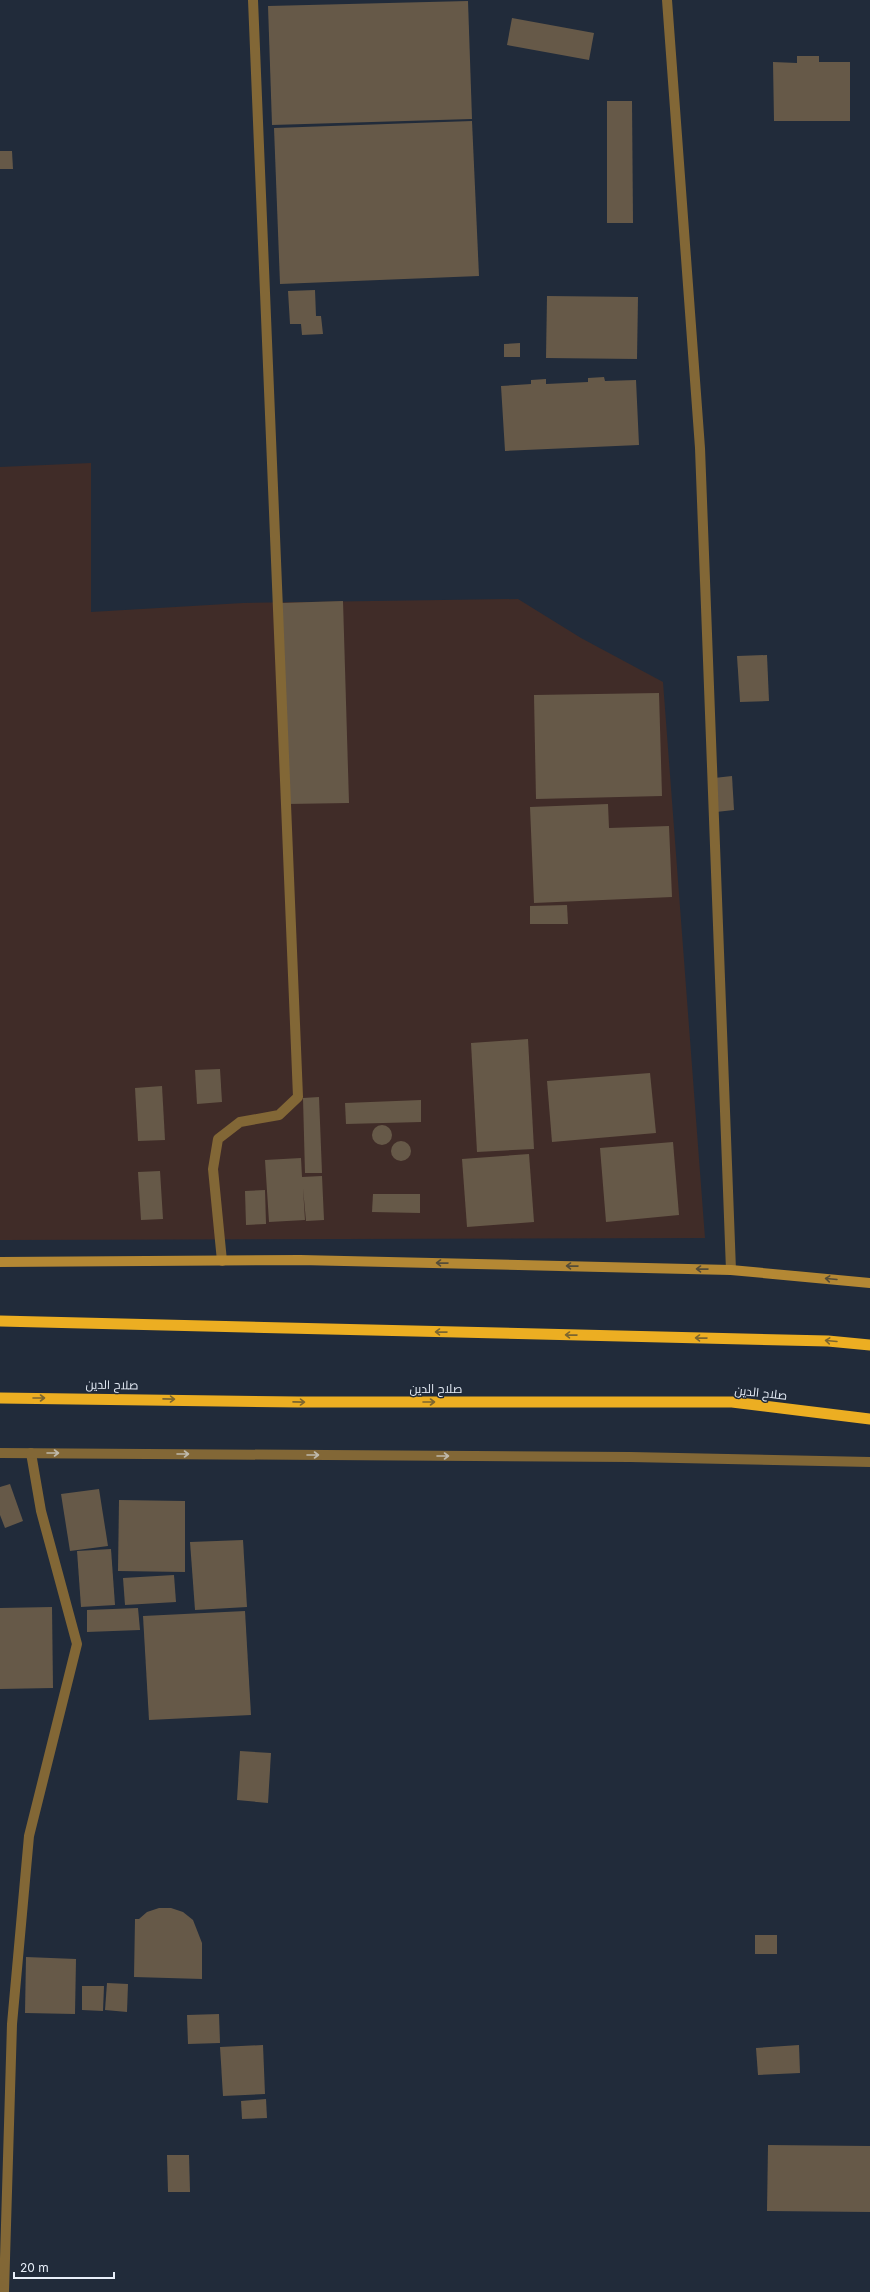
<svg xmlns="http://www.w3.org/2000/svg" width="870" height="2292" viewBox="0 0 870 2292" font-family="Inter,Cairo,sans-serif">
<rect width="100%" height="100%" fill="#212b3a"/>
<path fill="#402c28" d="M91 463V612L243 603 518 599 581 638 663 682 705 1238 0 1240V467Z"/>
<g fill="#665948">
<path d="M468 1 472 119 272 125 268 6Z"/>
<path d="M512 18 594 33 589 60 507 45Z"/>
<path d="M797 56H819V62H850V121H774L773 62 797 63Z"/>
<path d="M607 101H632L633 223H607Z"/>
<path d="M472 121 479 276 280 284 274 128Z"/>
<path d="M0 151H12L13 169H0Z"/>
<path d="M315 290 316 316H321L323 334 302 335 301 324H290L288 291Z"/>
<path d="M547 296 638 297 637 359 546 358Z"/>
<path d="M520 343V357H504V344Z"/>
<path d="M604 377 605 381 636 380 639 445 505 451 501 386 531 384V380L546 379V384L588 382V378Z"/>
<path d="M343 601 349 803 287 804 280 603Z"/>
<path d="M767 655 769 701 740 702 737 656Z"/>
<path d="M659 693 662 796 536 799 534 695Z"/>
<path d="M732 776 734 810 716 812 714 778Z"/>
<path d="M608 804 609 828 669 826 672 897 534 903 530 807Z"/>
<path d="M567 905 568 924H530V906Z"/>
<path d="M528 1039 534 1149 477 1152 471 1043Z"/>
<path d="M220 1069 222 1102 197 1104 195 1070Z"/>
<path d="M650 1073 656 1133 552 1142 547 1081Z"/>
<path d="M162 1086 165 1140 138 1141 135 1088Z"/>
<path d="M319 1097 322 1173H305L303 1098Z"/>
<path d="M421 1100V1122L346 1124 345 1103Z"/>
<circle cx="382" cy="1135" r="10"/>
<circle cx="401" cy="1151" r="10"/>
<path d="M673 1142 679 1215 606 1222 600 1148Z"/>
<path d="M529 1154 534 1222 467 1227 462 1159Z"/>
<path d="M301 1158 302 1177 322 1176 324 1220 306 1221 303 1188 305 1220 269 1222 265 1160Z"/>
<path d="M160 1171 163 1219 141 1220 138 1172Z"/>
<path d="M265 1190 266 1224 246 1225 245 1191Z"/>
<path d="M373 1194H420V1213L372 1212Z"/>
<path d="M10 1484 23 1521 5 1528 0 1515V1487Z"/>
<path d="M99 1489 108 1546 70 1551 61 1494Z"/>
<path d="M119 1500 185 1501V1572L118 1571Z"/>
<path d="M243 1540 247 1607 195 1610 190 1542Z"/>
<path d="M111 1549 115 1605 81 1607 77 1551Z"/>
<path d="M174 1575 176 1602 125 1605 123 1578Z"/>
<path d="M52 1607 53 1688 0 1689V1608Z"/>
<path d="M138 1608 140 1630 87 1632V1610Z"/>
<path d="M245 1611 251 1715 149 1720 143 1616Z"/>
<path d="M240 1751 271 1753 268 1803 237 1800Z"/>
<path d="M159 1908H171L183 1912 193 1920 202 1943V1979L134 1977 135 1919H139L147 1912Z"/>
<rect x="755" y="1935" width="22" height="19"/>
<path d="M26 1957 76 1959 75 2014 25 2013Z"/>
<path d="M107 1983 128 1984 127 2012 105 2010Z"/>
<path d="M82 1986H104L103 2011 82 2010Z"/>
<path d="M219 2014 220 2043 188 2044 187 2015Z"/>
<path d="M263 2045 265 2094 223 2096 220 2047Z"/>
<path d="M799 2045 800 2073 758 2075 756 2048Z"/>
<path d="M266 2099 267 2118 242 2119 241 2101Z"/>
<path d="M768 2145 870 2146V2212L767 2211Z"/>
<path d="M167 2155H189L190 2192H168Z"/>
</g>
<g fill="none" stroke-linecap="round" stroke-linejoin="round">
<path stroke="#826736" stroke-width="10" d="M222 1261 213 1169 218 1139 240 1122 279 1115 298 1097 253 0"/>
<path stroke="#826736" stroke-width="10" d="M4 2292 12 2024 29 1836 77 1644 41 1511 31 1453"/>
<g stroke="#826736" stroke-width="10">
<path d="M667 0 700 448 731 1270"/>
<path d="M0 1453 630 1457 870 1462"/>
</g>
<path stroke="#b48834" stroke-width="10" d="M0 1262 300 1260 731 1270 870 1283"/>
<g stroke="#ecae22" stroke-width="11">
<path d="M0 1321 828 1341 870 1345"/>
<path d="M0 1398 298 1402H732L870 1419"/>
</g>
</g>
<defs><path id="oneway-shaft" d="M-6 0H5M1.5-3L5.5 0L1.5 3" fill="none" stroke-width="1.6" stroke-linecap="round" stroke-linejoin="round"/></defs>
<g stroke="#544c38">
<use href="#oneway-shaft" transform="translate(442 1263) rotate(-179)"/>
<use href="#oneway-shaft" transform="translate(572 1266) rotate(-179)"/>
<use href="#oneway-shaft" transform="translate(702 1269) rotate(-179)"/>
<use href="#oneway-shaft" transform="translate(831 1279) rotate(-175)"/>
</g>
<g stroke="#7c662f">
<use href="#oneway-shaft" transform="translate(441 1332) rotate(-179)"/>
<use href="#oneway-shaft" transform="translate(571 1335) rotate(-179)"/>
<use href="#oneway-shaft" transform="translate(701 1338) rotate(-179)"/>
<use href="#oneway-shaft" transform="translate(831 1341) rotate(-175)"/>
<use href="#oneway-shaft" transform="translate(39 1398)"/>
<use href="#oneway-shaft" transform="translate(169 1399) rotate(1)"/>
<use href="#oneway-shaft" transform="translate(299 1402) rotate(1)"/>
<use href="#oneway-shaft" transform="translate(429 1402)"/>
</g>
<g stroke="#bfb9ab">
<use href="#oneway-shaft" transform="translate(53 1453)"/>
<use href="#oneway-shaft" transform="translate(183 1454)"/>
<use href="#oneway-shaft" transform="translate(313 1455)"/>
<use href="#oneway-shaft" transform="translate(443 1456)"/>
</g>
<g text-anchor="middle" stroke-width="3" stroke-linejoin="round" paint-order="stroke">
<g font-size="12" fill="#e8eff9" stroke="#212b3a">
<text transform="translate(112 1385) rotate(1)" y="4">صلاح الدين</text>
<text x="436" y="1393">صلاح الدين</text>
<text transform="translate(761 1393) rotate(6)" y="4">صلاح الدين</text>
</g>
</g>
<path d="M14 2272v6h100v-6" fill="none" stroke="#e8eff9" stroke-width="2"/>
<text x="20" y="2272" font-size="12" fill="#e8eff9" stroke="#212b3a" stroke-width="3" paint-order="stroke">20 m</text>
</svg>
